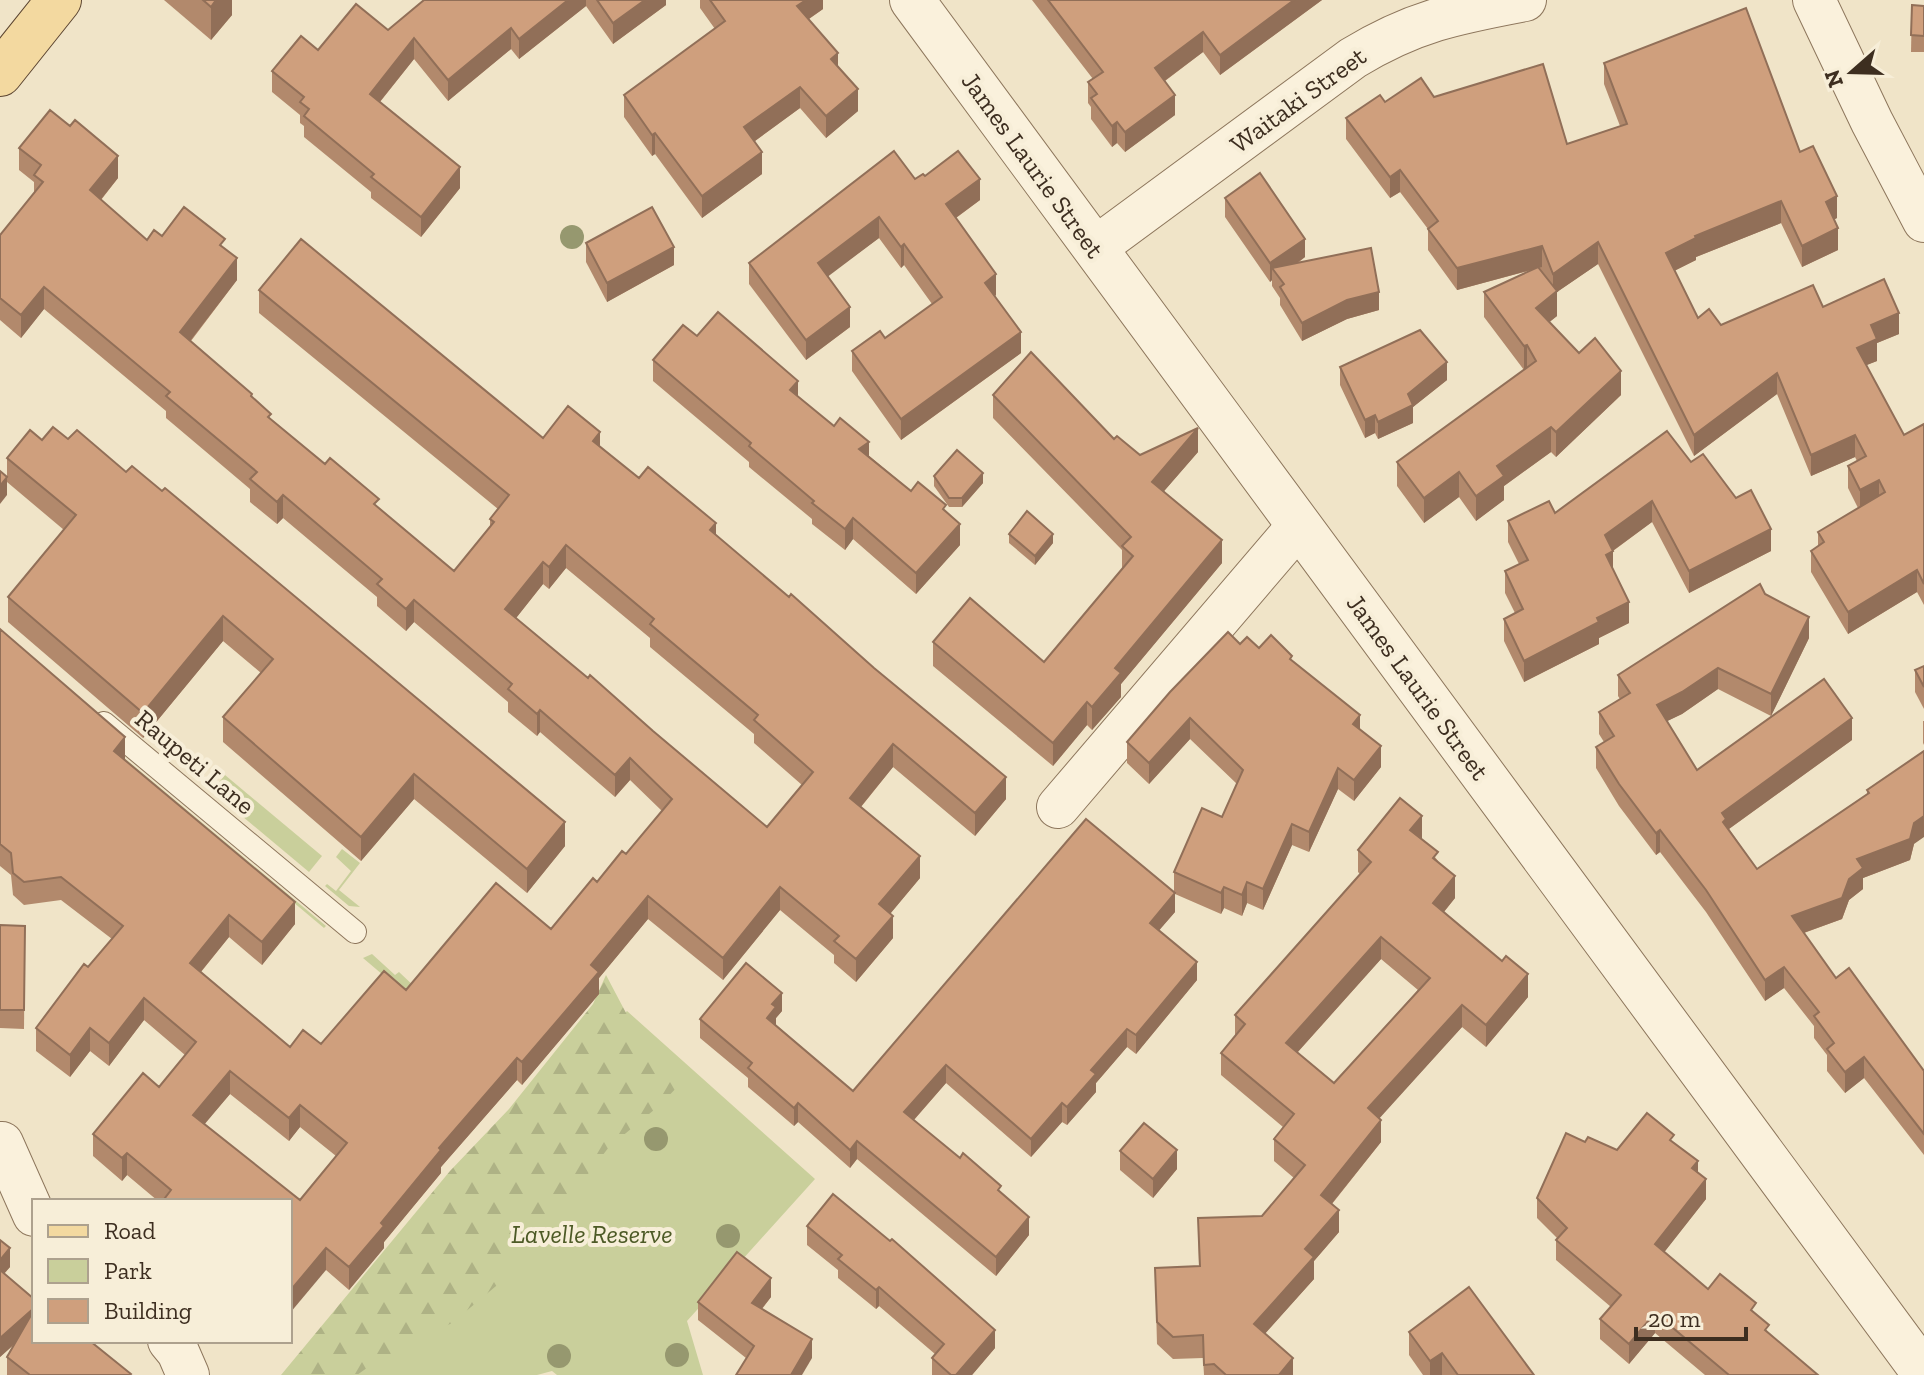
<svg xmlns="http://www.w3.org/2000/svg" width="1924" height="1375" viewBox="0 0 1924 1375" font-family="'Zilla Slab',serif">
<defs>
<pattern id="forest-firs" width="22" height="20" patternUnits="userSpaceOnUse" patternTransform="scale(2)"><rect width="22" height="20" fill="#c9cf9b"/><path d="M5 1l3.5 6h-7zM16 11l3.5 6h-7z" fill="#aeb285"/></pattern>
</defs>
<rect width="100%" height="100%" fill="#f0e4c8"/>
<g fill="#c9cf9b">
<path d="M57 702 326 926 324 928 56 703Z"/>
<path d="M225 775 322 856 309 872 212 791Z"/>
<path d="M342 849 360 863 339 890 360 907 349 906 325 886 327 884 336 891 351 871 336 857Z"/>
<path d="M372 954 395 975 399 972 417 989 409 997 363 958Z"/>
<path d="M627 1011 815 1179 687 1321 703 1375H557L552 1371 537 1375H298L473 1174Z"/>
</g>
<path fill="url(#forest-firs)" d="M606 975 635 1030 681 1083 660 1105 609 1147 564 1205 531 1232 502 1281 452 1323 378 1360 357 1375H281L450 1171 509 1109 593 1004Z"/>
<g fill="none" stroke-linecap="round" stroke-linejoin="round">
<defs>
<path id="service" d="M104 723 355 932"/>
<g id="minor">
<path d="M1814 0 1872 122 1924 221"/>
<path d="M1095 248 1353 58C1414 21 1456 13 1525 0"/>
<path d="M1058 807 1299 525"/>
<path d="M2 1143 34 1215"/>
<path d="M169 1341 178 1352 188 1375"/>
</g>
<path id="tertiary" d="M912 0 1924 1373"/>
<path id="primary" d="M0 74 59 0"/>
</defs>
<use href="#service" stroke="#8d765c" stroke-width="24"/>
<use href="#minor" stroke="#8d765c" stroke-width="44"/>
<use href="#tertiary" stroke="#8d765c" stroke-width="46"/>
<use href="#primary" stroke="#5b4430" stroke-width="46"/>
<use href="#service" stroke="#faf1dc" stroke-width="22"/>
<use href="#minor" stroke="#faf1dc" stroke-width="42"/>
<use href="#tertiary" stroke="#faf1dc" stroke-width="44"/>
<use href="#primary" stroke="#f3d9a0" stroke-width="44"/>
</g>
<g fill="#96986f">
<circle cx="572" cy="237" r="12"/>
<circle cx="656" cy="1139" r="12"/>
<circle cx="728" cy="1236" r="12"/>
<circle cx="677" cy="1355" r="12"/>
<circle cx="559" cy="1356" r="12"/>
</g>
<g fill="#b2896c" fill-rule="evenodd">
<path d="M164 0H232V15L211 40Z"/>
<path d="M424 0H666V5L613 44 586 6 519 59 511 49 448 101 414 59 380 102 460 188 421 237 371 198V192L304 137V126L300 123V115L272 92V71L318 50 388 30Z"/>
<path d="M700 0H823V9L809 19 838 67 858 111 826 138 800 108 755 141 762 174 702 218 655 154 652 156 624 117V95L715 29 700 8Z"/>
<path d="M1032 0H1322L1220 75 1203 52 1165 81 1175 115 1125 152 1117 143 1112 147 1091 119V107L1088 103V82L1093 79Z"/>
<path d="M1912 5 1924 6V52H1911Z"/>
<path d="M1604 63 1800 152 1837 218 1834 219 1838 250 1802 267 1781 223 1696 257V260L1674 271 1698 318 1721 325 1823 307 1899 334 1877 343V361L1866 365 1904 435 1924 424V605L1917 592 1848 634 1811 572V551L1818 546V532L1858 508 1848 488V466L1857 461 1855 457 1811 476 1777 394 1694 456 1598 264 1557 292V316L1549 322 1621 395 1556 457 1551 452 1504 486V500L1476 521 1459 497 1424 523 1397 486V462L1524 370 1484 317V292L1532 270 1457 290 1428 250V229L1400 192 1390 198 1346 139V118L1385 102 1434 97 1567 144 1620 126 1604 84Z"/>
<path d="M19 148 118 178 101 200 147 240 162 236 225 248 237 280 191 341 252 398 271 419 454 571 490 528V519L498 509 259 313V290L543 438 600 447 639 478 716 535 1006 799 975 836 893 767 861 807 920 878 890 914 893 938 856 982 834 963V955L780 910 723 980 648 919 599 978V994L522 1085 517 1080 441 1167V1173L384 1242V1248L349 1290 326 1270 290 1201H158L127 1175 122 1181 93 1156V1134L159 1087 185 1055 144 1020 109 1066 90 1051 70 1077 36 1051V1028L112 939 61 900 24 905 13 895 11 875 0 866V629L124 760 295 924 262 965 229 937 201 972 290 1047 321 1044 406 990 551 929 597 882 626 854 662 811 630 780 615 797 540 732 537 736 508 712V702L414 622 406 631 377 606V597L283 518 277 524 250 502V489L166 418V411L44 309 21 338 0 320V235L34 193V182L19 170ZM566 568 650 638V647L754 734V743L802 785 767 827 516 618 543 584 549 589ZM230 1094 289 1141 300 1127 336 1156 300 1200 204 1124Z"/>
<path d="M925 176 980 200 956 218 996 295 995 296 1021 353 901 440 852 371V351L885 338 932 304 904 265 901 268 879 238 827 276 850 327 806 360 749 284V263L915 179Z"/>
<path d="M1225 198 1305 257 1298 263 1379 310 1347 319 1302 341 1280 305V298L1272 286V280L1270 282 1225 217Z"/>
<path d="M586 243 674 265 607 302 586 262Z"/>
<path d="M697 336 798 396 911 491 946 512 960 545 916 594 853 539 845 550 812 524V519L749 467V462L653 381V360Z"/>
<path d="M1340 367 1447 380 1413 407V423L1378 439 1375 433 1365 438 1340 385Z"/>
<path d="M993 395 1114 439 1140 455 1198 452 1164 491 1222 563 1121 684V697L1092 730 1087 725 1053 766 933 666V642L1044 662 1122 569V550L993 418Z"/>
<path d="M7 458 565 846 527 893 414 799 361 861 223 742V717L261 673 223 641 143 738 8 622V597L64 530 7 482V495Z"/>
<path d="M1691 462 1771 551 1689 593 1652 522 1613 551V569L1629 623 1599 638V644L1524 682 1504 641V619L1515 613 1505 593V571L1519 564 1508 542V521L1555 513Z"/>
<path d="M934 476 983 483 962 507H949L934 486Z"/>
<path d="M1009 534 1053 543 1035 565 1009 543Z"/>
<path d="M1765 594 1809 638 1771 716 1718 689 1682 714 1667 721 1697 770 1852 740 1729 829 1757 869 1867 794V790L1914 844 1910 860 1863 878V889L1849 900 1842 919 1804 933 1836 978 1924 1071V1155L1864 1078 1845 1093 1827 1071V1055L1814 1038V1026L1784 988 1765 1001 1706 912 1660 852 1656 855 1619 806 1596 768V747L1604 742 1599 734V712L1620 699 1618 696V675Z"/>
<path d="M1240 644 1259 648 1292 661 1360 729 1381 767 1354 801 1338 789 1309 852 1292 845 1263 910 1247 903 1242 916 1224 908 1221 914 1175 894V912L1159 930 1197 980 1136 1054 1127 1047 1096 1083V1092L1067 1125 1062 1122 1031 1157 946 1083 914 1120 1001 1193 1029 1235 996 1276 857 1159 850 1168 798 1122 794 1126 748 1087V1078L700 1038V1019L782 1011 776 1018V1025L853 1091 1174 892V872L1222 817 1237 784 1190 739 1149 784 1127 763V742Z"/>
<path d="M1924 666V709L1915 692V670Z"/>
<path d="M1923 721H1924V745L1923 743Z"/>
<path d="M1421 839 1438 861 1455 898 1444 912 1528 997 1486 1047 1462 1027 1379 1118 1381 1142 1332 1204 1339 1232 1314 1261V1279L1265 1333 1293 1375H1204L1203 1358 1173 1359 1157 1344 1155 1268 1199 1266 1198 1218 1262 1216 1294 1178 1274 1161V1139L1283 1127 1221 1075V1053L1235 1036V1015L1360 874 1358 872V850ZM1381 959 1418 990 1334 1083 1297 1053Z"/>
<path d="M0 925 25 926 24 1029 0 1028Z"/>
<path d="M1585 1142 1617 1150 1674 1143 1698 1172 1706 1199 1664 1252 1708 1289 1756 1314 1769 1334 1818 1375H1705L1655 1333 1629 1364 1600 1339V1319L1611 1307 1556 1260V1240L1558 1239 1537 1218V1198Z"/>
<path d="M1120 1151 1177 1169 1153 1198 1120 1170Z"/>
<path d="M807 1226 995 1348 972 1375H932V1358L935 1354 879 1306 876 1309 838 1278V1270L807 1245Z"/>
<path d="M0 1240 10 1267 4 1274 34 1299 131 1375H7V1357L16 1343 0 1357Z"/>
<path d="M771 1297 762 1309 812 1358H746L698 1320V1302Z"/>
<path d="M1409 1332 1534 1375H1423L1409 1355Z"/>
</g>
<g fill="#916f58">
<path d="M216 0H232V15L211 40V7Z"/>
<path d="M568 0H586V6L519 59V39Z"/>
<path d="M645 0H666V5L613 44V23Z"/>
<path d="M806 0H823V9L797 27V6Z"/>
<path d="M1294 0H1322L1220 75V55Z"/>
<path d="M511 28V49L448 101V80Z"/>
<path d="M1203 32V52L1155 88V68Z"/>
<path d="M414 38V59L370 114V94Z"/>
<path d="M838 53V75L831 59Z"/>
<path d="M800 87V108L744 149V127Z"/>
<path d="M858 89V111L826 138V116Z"/>
<path d="M1175 95V115L1125 152V132Z"/>
<path d="M1117 122V143L1112 147V126Z"/>
<path d="M655 133V154L652 156V135Z"/>
<path d="M762 152V174L702 218V196Z"/>
<path d="M118 156V178L90 213V190Z"/>
<path d="M460 167V188L421 237V217Z"/>
<path d="M1400 170V192L1390 198V177Z"/>
<path d="M980 179V200L946 225V204Z"/>
<path d="M1837 196V218L1826 224V202Z"/>
<path d="M1781 201V223L1696 257V260L1666 275V253L1695 236Z"/>
<path d="M879 217V238L818 284V263Z"/>
<path d="M1838 228V250L1802 267V246Z"/>
<path d="M1305 239V257L1278 276 1272 268V280L1270 282V263Z"/>
<path d="M1598 242V264L1557 292V316L1536 333V308L1553 295V274Z"/>
<path d="M904 244V265L901 268V247Z"/>
<path d="M1542 246V267L1457 290V268Z"/>
<path d="M674 247V265L607 302V283Z"/>
<path d="M237 258V280L180 354V332Z"/>
<path d="M996 274V295L985 303V283Z"/>
<path d="M44 287V309L21 338V315Z"/>
<path d="M1379 292V310L1347 319 1302 341V323L1347 300Z"/>
<path d="M850 307V327L806 360V340Z"/>
<path d="M1899 313V334L1877 343V361L1857 369V348L1871 325Z"/>
<path d="M1021 332V353L901 440V419Z"/>
<path d="M1527 345V370L1524 371V346Z"/>
<path d="M1447 362V380L1413 407V423L1378 439V422L1408 394Z"/>
<path d="M1621 371V395L1556 457V432Z"/>
<path d="M1777 373V394L1694 456V435Z"/>
<path d="M798 381V402L790 390Z"/>
<path d="M1375 415V433L1365 438V420Z"/>
<path d="M1551 427V452L1504 486V500L1476 521V496L1497 466Z"/>
<path d="M1198 428V452L1152 505V482Z"/>
<path d="M600 432V455L593 441Z"/>
<path d="M1855 435V457L1811 476V455Z"/>
<path d="M869 442V463L859 449Z"/>
<path d="M1459 472V497L1424 523V498Z"/>
<path d="M983 473V483L962 507V498Z"/>
<path d="M7 477V495L0 504V486Z"/>
<path d="M1879 480V501L1860 511V490Z"/>
<path d="M283 495V518L277 524V502Z"/>
<path d="M1652 501V522L1611 552 1613 551V573L1606 576 1605 535Z"/>
<path d="M853 518V539L845 550V529Z"/>
<path d="M716 523V546L710 530Z"/>
<path d="M960 524V545L916 594V573Z"/>
<path d="M1771 529V551L1689 593V571Z"/>
<path d="M1053 534V543L1035 565V556Z"/>
<path d="M1222 540V563L1121 684V697L1092 730V707L1115 668Z"/>
<path d="M566 545V568L549 589V567Z"/>
<path d="M543 562V584L505 632V609Z"/>
<path d="M1917 570V592L1848 634V612Z"/>
<path d="M414 600V622L406 631V609Z"/>
<path d="M1629 602V623L1599 638V644L1524 682V661L1597 618Z"/>
<path d="M223 616V641L143 738V713Z"/>
<path d="M1809 617V638L1771 716V694Z"/>
<path d="M1718 668V689L1682 714 1657 726V705Z"/>
<path d="M1087 702V725L1053 766V743Z"/>
<path d="M540 710V732L537 736V714Z"/>
<path d="M1360 715V736L1353 724Z"/>
<path d="M1190 718V739L1149 784V763Z"/>
<path d="M1852 718V740L1726 831 1722 813Z"/>
<path d="M125 737V759L114 773V751Z"/>
<path d="M893 744V767L850 820V798Z"/>
<path d="M1381 746V767L1354 801V780Z"/>
<path d="M630 758V780L615 797V775Z"/>
<path d="M1338 768V789L1309 852V832Z"/>
<path d="M414 774V799L361 861V837Z"/>
<path d="M1006 777V799L975 836V813Z"/>
<path d="M1422 816V839L1410 830Z"/>
<path d="M1924 816V837L1914 844 1910 860 1863 878V889L1849 900 1842 919 1792 937V916L1849 879 1857 859Z"/>
<path d="M565 822V846L527 893V869Z"/>
<path d="M1292 824V845L1263 910V889Z"/>
<path d="M1660 830V852L1656 855V833Z"/>
<path d="M920 856V878L879 927V904Z"/>
<path d="M1455 876V898L1433 925V903Z"/>
<path d="M1247 882V903L1242 916V895Z"/>
<path d="M780 887V910L723 980V958Z"/>
<path d="M1224 887V908L1221 914V893Z"/>
<path d="M1175 893V912L1150 941V923Z"/>
<path d="M648 896V919L599 978V994L522 1085V1062L591 965Z"/>
<path d="M295 902V924L262 965V942Z"/>
<path d="M229 915V937L190 985V963Z"/>
<path d="M893 916V938L856 982V959Z"/>
<path d="M1381 937V959L1286 1065V1043Z"/>
<path d="M1197 962V980L1136 1054V1035Z"/>
<path d="M1784 967V988L1765 1001V980Z"/>
<path d="M1528 974V997L1486 1047V1025Z"/>
<path d="M782 993V1011L776 1018V1025L767 1018 772 1004Z"/>
<path d="M144 998V1020L109 1066V1043Z"/>
<path d="M1462 1005V1027L1368 1131V1108Z"/>
<path d="M90 1028V1051L70 1077V1055Z"/>
<path d="M1127 1029V1047L1096 1083V1092L1067 1125V1107L1091 1070Z"/>
<path d="M1864 1057V1078L1845 1093V1072Z"/>
<path d="M517 1058V1080L441 1167V1173L384 1242V1248L349 1290V1267L381 1223 439 1148Z"/>
<path d="M946 1065V1083L904 1131V1112Z"/>
<path d="M230 1071V1094L193 1138V1115Z"/>
<path d="M798 1103V1122L794 1126V1108Z"/>
<path d="M1062 1103V1122L1031 1157V1139Z"/>
<path d="M300 1105V1127L289 1141V1118Z"/>
<path d="M1381 1120V1142L1321 1217V1195Z"/>
<path d="M857 1141V1159L850 1168V1150Z"/>
<path d="M1177 1150V1169L1153 1198V1179Z"/>
<path d="M127 1153V1175L122 1181V1158Z"/>
<path d="M1698 1161V1181L1692 1168Z"/>
<path d="M1706 1179V1199L1655 1264V1244Z"/>
<path d="M1339 1210V1232L1314 1261V1279L1254 1346V1324L1305 1249Z"/>
<path d="M1029 1217V1235L996 1276V1257Z"/>
<path d="M10 1248V1267L0 1278V1260Z"/>
<path d="M326 1248V1270L290 1313V1291Z"/>
<path d="M771 1278V1297L752 1321V1303Z"/>
<path d="M879 1287V1306L876 1309V1290Z"/>
<path d="M34 1308V1326L0 1357V1338Z"/>
<path d="M1655 1313V1333L1629 1364V1344Z"/>
<path d="M995 1330V1348L972 1375H956Z"/>
<path d="M812 1339V1358L802 1375H791Z"/>
<path d="M1442 1353V1375H1430V1361Z"/>
<path d="M1293 1358V1375H1279Z"/>
</g>
<g fill="#cf9f7d" stroke="#916f58" stroke-width="2" fill-rule="evenodd">
<path d="M203 0H216L211 7Z"/>
<path d="M424 0H568L519 39 511 28 448 80 414 38 370 94 460 167 421 217 371 177 374 174 304 116 309 109 300 102 304 97 272 71 301 36 318 50 356 4 388 30Z"/>
<path d="M597 0H645L613 23Z"/>
<path d="M710 0H806L797 6 838 53 831 59 858 89 826 116 800 87 744 127 762 152 702 196 655 133 652 135 624 95 725 21Z"/>
<path d="M1048 0H1294L1220 55 1203 32 1155 68 1175 95 1125 132 1117 122 1112 126 1091 98 1097 94 1088 82 1103 72Z"/>
<path d="M1912 5 1924 6V36L1911 35Z"/>
<path d="M1746 8 1800 152 1813 146 1837 196 1826 202 1838 228 1802 246 1781 201 1695 236 1696 238 1666 253 1698 318 1709 309 1721 325 1813 285 1823 307 1884 279 1899 313 1871 325 1877 339 1857 348 1904 435 1924 424V584L1917 570 1848 612 1811 551 1824 542 1818 532 1885 492 1879 480 1860 490 1848 466 1866 456 1855 435 1811 455 1777 373 1694 435 1598 242 1553 274 1542 246 1457 268 1428 229 1438 221 1400 170 1390 177 1346 118 1380 95 1385 102 1421 78 1434 97 1543 64 1567 144 1627 124 1604 63Z"/>
<path d="M50 110 70 126 75 120 118 156 90 190 147 240 154 230 162 236 184 207 225 239 220 245 237 258 180 332 252 394 251 396 271 414 268 417 325 464 330 458 379 499 374 504 454 571 494 522 490 519 509 495 259 290 301 239 543 438 568 406 600 432 593 441 639 478 648 467 716 523 710 530 789 597 791 594 874 668 1006 777 975 813 893 744 850 798 920 856 879 904 893 916 856 959 834 941 839 936 780 887 723 958 648 896 591 965 599 972 522 1062 517 1058 439 1148 441 1150 381 1223 384 1226 349 1267 326 1248 290 1291V1201H168L165 1198 171 1190 127 1153 122 1158 93 1134 143 1073 159 1087 196 1042 144 998 109 1043 90 1028 70 1055 36 1028 84 964 88 967 123 926 61 877 24 882 13 873 11 853 0 844V629L125 737 114 751 295 902 262 942 229 915 190 963 290 1047 303 1030 321 1044 384 971 406 990 496 883 551 929 593 878 597 882 622 851 626 854 672 799 630 758 615 775 540 710 537 714 508 689 512 684 414 600 406 609 377 584 382 579 283 495 277 502 250 479 257 472 166 396 170 392 44 287 21 315 0 298V235L43 182 34 175 41 165 19 148ZM566 545 654 619 650 624 758 715 754 720 813 772 767 827 653 731 590 675 588 678 505 609 543 562 549 567ZM230 1071 289 1118 300 1105 347 1143 300 1200 193 1115Z"/>
<path d="M894 151 915 179 923 174 925 176 958 151 980 179 946 204 996 274 985 283 1021 332 901 419 852 351 880 331 885 338 942 297 904 244 901 247 879 217 818 263 850 307 806 340 749 263Z"/>
<path d="M1260 173 1305 239 1270 263 1225 198Z"/>
<path d="M652 207 674 247 607 283 586 243Z"/>
<path d="M1371 248 1379 292 1347 300 1302 323 1280 287 1284 284 1272 268Z"/>
<path d="M1538 267 1557 291 1536 308 1579 353 1595 338 1621 371 1556 432 1551 427 1497 466 1504 476 1476 496 1459 472 1424 498 1397 462 1536 361 1527 345 1524 346 1484 292Z"/>
<path d="M718 312 798 381 790 390 834 426 840 418 869 442 859 449 911 491 918 482 946 505 943 509 960 524 916 573 853 518 845 529 812 503 814 501 749 446 751 443 653 360 683 325 697 336Z"/>
<path d="M1420 330 1447 362 1408 394 1413 405 1378 422 1375 415 1365 420 1340 367Z"/>
<path d="M1031 352 1114 439 1117 436 1140 455 1198 428 1152 482 1222 540 1115 668 1121 673 1092 707 1087 702 1053 743 933 642 970 598 1044 662 1133 556 1122 546 1131 537 993 395Z"/>
<path d="M53 427 68 439 77 430 126 472 132 466 162 491 165 488 565 822 527 869 414 774 361 837 223 717 273 659 223 616 143 713 8 597 76 515 7 458 30 430 42 440Z"/>
<path d="M1667 431 1691 462 1703 454 1736 498 1751 490 1771 529 1689 571 1652 501 1605 535 1613 551 1606 555 1629 602 1597 618 1599 622 1524 661 1504 619 1523 609 1505 571 1528 560 1508 521 1549 501 1555 513Z"/>
<path d="M957 450 983 473 962 498H949L934 476Z"/>
<path d="M0 471 7 477 0 486Z"/>
<path d="M1027 511 1053 534 1035 556 1009 534Z"/>
<path d="M1760 584 1765 594 1809 617 1771 694 1718 668 1682 692 1657 705 1697 770 1824 679 1852 718 1722 813 1726 819 1723 822 1757 869 1869 793 1867 790 1924 751V816L1914 823 1910 839 1857 859 1863 868 1849 879 1842 898 1792 916 1836 978 1849 968 1924 1071V1134L1864 1057 1845 1072 1827 1049 1834 1043 1814 1016 1819 1012 1784 967 1765 980 1706 890 1660 830 1656 833 1619 784 1596 747 1614 736 1599 712 1630 693 1618 675Z"/>
<path d="M1228 632 1240 644 1247 637 1259 648 1271 635 1292 656 1290 659 1360 715 1353 724 1381 746 1354 780 1338 768 1309 832 1292 824 1263 889 1247 882 1242 895 1224 887 1221 893 1174 872 1202 808 1222 817 1243 770 1190 718 1149 763 1127 742 1170 692Z"/>
<path d="M1924 666V687L1915 670Z"/>
<path d="M1400 798 1422 816 1410 830 1438 852 1433 858 1455 876 1433 903 1502 961 1506 956 1528 974 1486 1025 1462 1005 1368 1108 1381 1120 1321 1195 1339 1210 1305 1249 1314 1257 1254 1324 1293 1358 1279 1375H1226L1214 1364 1204 1365 1203 1335 1173 1337 1157 1322 1155 1268 1200 1266 1198 1218 1262 1216 1305 1165 1274 1139 1294 1114 1221 1053 1245 1024 1235 1015 1371 862 1358 850ZM1381 937 1430 978 1334 1083 1286 1043Z"/>
<path d="M1086 819 1175 893 1150 923 1197 962 1136 1035 1127 1029 1091 1070 1096 1074 1067 1107 1062 1103 1031 1139 946 1065 904 1112 960 1158 963 1153 1001 1186 998 1190 1029 1217 996 1257 857 1141 850 1150 798 1103 794 1108 748 1068 752 1063 700 1019 746 963 782 993 772 1004 776 1007 767 1018 853 1091Z"/>
<path d="M0 925 25 926 24 1010H0Z"/>
<path d="M1647 1113 1674 1135 1670 1140 1698 1161 1692 1168 1706 1179 1655 1244 1708 1289 1720 1274 1756 1303 1751 1310 1769 1325 1765 1330 1818 1375H1729L1655 1313 1629 1344 1600 1319 1621 1295 1556 1240 1567 1228 1537 1198 1566 1133 1585 1142 1588 1137 1617 1150Z"/>
<path d="M1144 1123 1177 1150 1153 1179 1120 1151Z"/>
<path d="M833 1194 890 1241 892 1239 995 1330 956 1375H951L932 1358 944 1344 879 1287 876 1290 838 1259 842 1255 807 1226Z"/>
<path d="M0 1240 10 1248 0 1260Z"/>
<path d="M737 1252 771 1278 752 1303 812 1339 791 1375H736L754 1346 698 1302Z"/>
<path d="M0 1270 34 1299V1308L0 1338Z"/>
<path d="M1469 1287 1534 1375H1458L1442 1353 1430 1361 1409 1332Z"/>
<path d="M34 1310V1341H90L131 1374 130 1375H30L7 1357Z"/>
</g>
<g text-anchor="middle" stroke-width="8" stroke-linejoin="round" paint-order="stroke">
<g font-size="26" fill="#3d2e20" stroke="#f7eed8">
<text transform="translate(1298 100) rotate(-36)" y="9">Waitaki Street</text>
<text transform="translate(1033 165) rotate(54)" y="9">James Laurie Street</text>
<text transform="translate(1418 687) rotate(54)" y="9">James Laurie Street</text>
<text transform="translate(195 762) rotate(40)" y="9">Raupeti Lane</text>
</g>
<g font-size="26" font-style="italic" fill="#4d5a26" stroke="#f7eed8">
<text x="592" y="1243">Lavelle Reserve</text>
</g>
</g>
<rect x="32" y="1199" width="260" height="144" fill="#f7eed8" stroke="#ada18e" stroke-width="2"/>
<rect x="48" y="1225" width="40" height="12" fill="#f3d9a0" stroke="#ada18e" stroke-width="2"/>
<text x="104" y="1239" font-size="24" fill="#3d2e20">Road</text>
<rect x="48" y="1259" width="40" height="24" fill="#c9cf9b" stroke="#ada18e" stroke-width="2"/>
<text x="104" y="1279" font-size="24" fill="#3d2e20">Park</text>
<rect x="48" y="1299" width="40" height="24" fill="#cf9f7d" stroke="#ada18e" stroke-width="2"/>
<text x="104" y="1319" font-size="24" fill="#3d2e20">Building</text>
<g transform="translate(1852 72) rotate(250)" stroke="#f7eed8" stroke-width="6" paint-order="stroke">
<path d="M0-6L14 30L0 20L-14 30Z" fill="#3d2e20"/>
<text y="-12" font-size="22" font-weight="bold" text-anchor="middle" fill="#3d2e20">N</text>
</g>
<path d="M1636 1327v12h110v-12" fill="none" stroke="#3d2e20" stroke-width="4"/>
<text x="1648" y="1327" font-size="24" fill="#3d2e20" stroke="#f7eed8" stroke-width="6" paint-order="stroke">20 m</text>
</svg>
